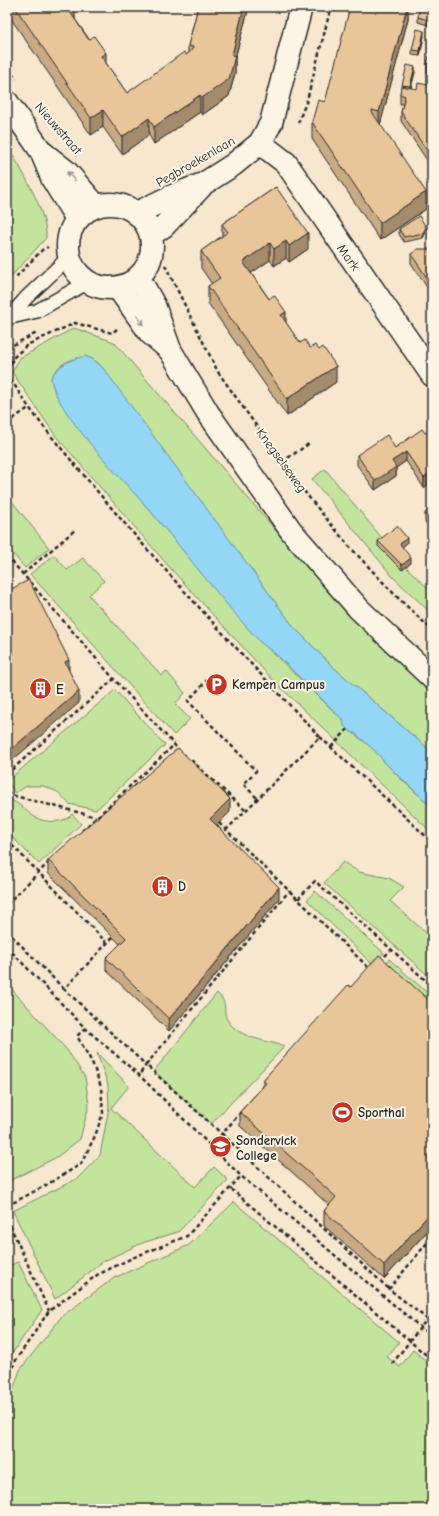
<svg xmlns="http://www.w3.org/2000/svg" width="439" height="1516" viewBox="0 0 439 1516" font-family="'Comic Neue',sans-serif">
<rect width="100%" height="100%" fill="#f6e7ce"/>
<filter id="ink" filterUnits="userSpaceOnUse"><feTurbulence type="fractalNoise" baseFrequency=".025" numOctaves="2"/><feDisplacementMap in="SourceGraphic" scale="8" xChannelSelector="R" yChannelSelector="G"/><feConvolveMatrix kernelMatrix="1 2 1 2 8 2 1 2 1" color-interpolation-filters="sRGB"/></filter>
<g filter="url(#ink)">
<g fill="#c3e49d" stroke="#778864">
<path d="M7 145C20 167 48 213 46 238L7 281 8 236Z"/>
<path d="M74 328 114 342 340 605 432 693V752L333 667 293 626 98 363C84 351 58 361 51 378L55 393 86 438 152 513 253 634 343 720C346 731 366 741 375 751 379 755 382 760 387 765 401 780 417 793 432 807V833L272 679 171 569 55 435 12 372 20 358Z"/>
<path d="M325 469 405 566 432 592V614L393 577 312 479Z"/>
<path d="M7 495 49 548 25 568 7 547Z"/>
<path d="M54 555 67 570 83 558 104 581 89 595 162 676 166 671 185 693 175 704 190 719 174 735 30 574Z"/>
<path d="M115 690 165 745 96 810 69 804 58 792 43 786H27L15 793 7 781Z"/>
<path d="M7 799C26 803 30 825 58 821 64 820 68 819 72 814L81 824 39 864 7 832Z"/>
<path d="M343 862 359 872 389 878 404 887 390 901 432 938V979L324 883Z"/>
<path d="M315 891 384 953 375 963H371L307 900Z"/>
<path d="M389 959 432 997V1014L381 969Z"/>
<path d="M7 984 67 1050 85 1077 89 1105 80 1139 57 1157 7 1182Z"/>
<path d="M217 993C230 1005 221 1010 228 1021 239 1038 267 1041 285 1046L211 1124 154 1071Z"/>
<path d="M97 1053 129 1086 111 1108 195 1187 214 1167 228 1180 178 1232 142 1243 104 1261 55 1299 13 1211 78 1178 100 1155 109 1107 108 1085Z"/>
<path d="M234 1202 399 1342 387 1357 400 1367 413 1350 432 1366V1509H7V1407L20 1370 62 1316 114 1278 189 1245Z"/>
<path d="M18 1262 42 1310 7 1361V1266Z"/>
</g>
<path fill="#94d6f6" stroke="#6a92a5" d="M86 356 94 360 104 369 293 626 333 667 432 752V807L387 765 375 751 356 734 351 732 344 726 343 720 279 657 260 642C222 601 188 556 152 513 128 485 54 412 51 378 56 366 73 358 86 356Z"/>
<g fill="none" stroke-linecap="round" stroke-linejoin="round">
<defs>
<g id="service">
<path d="M11 317 37 311 88 282"/>
<path d="M7 320 26 298 69 257"/>
</g>
<g id="minor">
<path d="M260 143 286 163 432 375"/>
<path d="M137 213 172 196 203 184 233 165 260 143 271 123 301 7"/>
<path d="M151 235 164 226 200 188"/>
</g>
<g id="tertiary">
<path d="M7 102 41 151 53 180 77 219"/>
<path d="M42 152 66 171 96 206"/>
<circle cx="110" cy="246" r="42"/>
<path d="M139 278 154 305 170 350 208 413 292 532 359 609 432 678"/>
<path d="M118 288 150 333 170 350"/>
</g>
</defs>
<use href="#service" stroke="#2b2b2b" stroke-width="16"/>
<use href="#minor" stroke="#2b2b2b" stroke-width="25"/>
<use href="#tertiary" stroke="#2b2b2b" stroke-width="25"/>
<g stroke="#2b2b2b" stroke-width="2.5" stroke-dasharray="4 3" stroke-linecap="butt">
<path d="M7 68 16 79"/>
<path d="M51 119 69 139"/>
<path d="M298 123 307 100 331 7"/>
<path d="M165 265 218 372 282 462 311 500 349 546 395 595 432 630"/>
<path d="M16 277 42 250 48 247"/>
<path d="M117 329 112 333 75 323 27 345 14 357 7 371C25 409 65 452 92 485 165 572 242 655 320 737L226 830"/>
<path d="M7 348 37 333"/>
<path d="M7 423 30 407"/>
<path d="M282 462 310 443"/>
<path d="M7 556 114 679"/>
<path d="M23 574 76 529"/>
<path d="M208 679 188 701 256 771 243 784 257 798"/>
<path d="M320 737 432 842"/>
<path d="M331 747 348 729"/>
<path d="M191 760 245 810"/>
<path d="M7 774 114 679 179 750"/>
<path d="M7 792 15 796 96 817"/>
<path d="M219 823 370 969"/>
<path d="M82 831 174 745"/>
<path d="M7 840 107 943"/>
<path d="M298 899 315 881 432 986"/>
<path d="M7 904 49 862"/>
<path d="M7 931 64 989"/>
<path d="M113 937 64 989 146 1065 139 1075"/>
<path d="M7 947 85 1028 139 1075 241 1176 432 1337"/>
<path d="M380 961 391 950"/>
<path d="M241 1112 222 1134 389 1289"/>
<path d="M211 1146 222 1134 146 1065 289 891"/>
<path d="M231 1189 432 1360"/>
<path d="M7 1206 48 1184 81 1164 95 1136 103 1113 101 1087 92 1062 77 1036 85 1028"/>
<path d="M7 1219 49 1311"/>
<path d="M432 1313 427 1319 432 1323"/>
<path d="M392 1364 427 1319 389 1289 432 1237"/>
<path d="M7 1381 16 1360 49 1311 97 1275 132 1258 187 1236 241 1176"/>
</g>
<use href="#service" stroke="#fcf5e5" stroke-width="13"/>
<use href="#minor" stroke="#fcf5e5" stroke-width="22"/>
<use href="#tertiary" stroke="#fcf5e5" stroke-width="22"/>
</g>
<g fill="#c8aa84" stroke="#2b2b2b">
<path d="M7 7H74L75 19 127 93 188 54V46L198 7H249L235 58V73L229 96 202 115 200 112 154 144 149 135 122 154 103 127 91 135 7 13Z"/>
<path d="M408 7V19L380 125 426 209 380 240 312 139V122L325 102Z"/>
<path d="M431 15 428 25 418 22V17Z"/>
<path d="M424 36 420 56 412 55V50Z"/>
<path d="M432 46V74L427 73V64Z"/>
<path d="M415 72 411 88 432 111V168L401 121V112L403 104H400V94L402 85Z"/>
<path d="M276 187 308 249 289 262 286 258 274 266 270 260 251 273 300 343 310 348 336 382 287 416 208 303V286L212 284 201 268V251L222 236V224Z"/>
<path d="M399 229 426 232 423 238 404 242 399 234Z"/>
<path d="M432 249V295L411 263V254Z"/>
<path d="M425 433 424 488 406 461 396 468V476L375 490 357 465V455L395 448Z"/>
<path d="M432 507V531L425 522V513Z"/>
<path d="M378 541 407 543 402 547 411 563 402 570 378 546Z"/>
<path d="M230 812 217 825 279 899 169 1031 106 970V958L120 944 48 873V860Z"/>
<path d="M351 987 432 1003V1226L384 1279 324 1226V1211L329 1205 240 1126V1112L263 1086V1080Z"/>
</g>
<g fill="#a38b6c" stroke="#2b2b2b">
<path d="M244 7H249L235 58V73L229 96 202 115V98L232 55Z"/>
<path d="M407 7H408V19L379 129V112Z"/>
<path d="M75 8V25L70 12Z"/>
<path d="M431 10V15L428 25V20Z"/>
<path d="M424 31V36L420 56V51Z"/>
<path d="M106 53V70L101 56Z"/>
<path d="M415 67V72L410 91V86Z"/>
<path d="M200 95V112L154 144V127Z"/>
<path d="M432 99V108L430 116V107Z"/>
<path d="M103 110V127L91 135V118Z"/>
<path d="M149 118V135L122 154V137Z"/>
<path d="M426 192V209L380 240V223Z"/>
<path d="M426 227V232L423 238V233Z"/>
<path d="M308 233V249L289 262V246Z"/>
<path d="M286 241V258L274 266V249Z"/>
<path d="M270 243V260L243 279V262Z"/>
<path d="M286 312V329L281 315Z"/>
<path d="M336 366V382L287 416V399Z"/>
<path d="M406 452V461L396 468V476L375 490V481L392 461Z"/>
<path d="M432 472V482L424 488V478Z"/>
<path d="M407 538V543L400 549V544Z"/>
<path d="M411 558V563L402 570V565Z"/>
<path d="M69 660V673L65 662Z"/>
<path d="M79 691V703L7 765V753Z"/>
<path d="M230 799V812L210 832V819Z"/>
<path d="M279 887V899L169 1031V1019Z"/>
<path d="M432 1211V1226L384 1279V1265Z"/>
</g>
<g fill="#e9c69a" stroke="#2b2b2b">
<path d="M15 7H74L75 8 70 12 89 40 94 36 106 53 101 56 127 93 184 52 186 55 191 51 193 47 188 46 198 7H244L232 55 235 56 229 79 202 98 200 95 154 127 149 118 122 137 103 110 91 118Z"/>
<path d="M350 7H407L379 112 372 110V112L426 192 380 223 312 122 318 100 325 102Z"/>
<path d="M420 7 431 10 428 20 418 17Z"/>
<path d="M417 29 424 31 420 51 412 50Z"/>
<path d="M432 46V65L427 64Z"/>
<path d="M407 65 415 67 410 86 402 85Z"/>
<path d="M418 83 432 86V99L430 107 432 111V158L401 112 405 96 400 94 401 86 417 89Z"/>
<path d="M276 187 308 233 289 246 286 241 274 249 270 243 243 262 269 299 274 295 286 312 281 315 300 343 305 340 310 348 315 345 319 350 323 347 336 366 287 399 208 286 220 278 201 251 228 232 222 224Z"/>
<path d="M419 216 426 227 423 233 404 237 399 229Z"/>
<path d="M418 249H432V285L411 254Z"/>
<path d="M422 429 425 433 429 432 432 434V472L424 478 406 452 392 461 396 467 375 481 357 455 387 435 395 448Z"/>
<path d="M432 507V522L425 513Z"/>
<path d="M397 526 407 538 400 544 411 558 402 565 378 541Z"/>
<path d="M29 580 69 660 65 662 79 691 7 753V591Z"/>
<path d="M178 748 230 799 210 819 279 887 169 1019 106 958 126 938 48 860Z"/>
<path d="M379 955 432 1003V1211L384 1265 324 1211 336 1197 240 1112 266 1083 263 1080 348 985 351 987Z"/>
</g>
<defs><path id="oneway-shaft" d="M-6 0H5M1.5-3L5.5 0L1.5 3" fill="none" stroke-width="1.6" stroke-linecap="round" stroke-linejoin="round"/></defs>
<g stroke="#949088">
<use href="#oneway-shaft" transform="translate(71 176) rotate(-133)"/>
<use href="#oneway-shaft" transform="translate(140 320) rotate(54)"/>
</g>
</g>
<defs>
<symbol id="parking-disc" viewBox="-11 -11 22 22"><circle r="9.5" fill="#c8321e" stroke="#fcf5e5"/><path d="M-3.5-5.5H1a3.5 3.5 0 0 1 0 7H-1V5.5H-3.5ZM-1-3.4V-.6H.8a1.4 1.4 0 0 0 0-2.8Z" fill="#fff"/></symbol>
<symbol id="building-disc" viewBox="-11 -11 22 22"><circle r="9.5" fill="#c8321e" stroke="#fcf5e5"/><path d="M-4-6H4V6H1V3H-1V6H-4ZM-2.5-4.3h1.7v1.8h-1.7ZM.8-4.3h1.7v1.8H.8ZM-2.5-1h1.7V.8h-1.7ZM.8-1h1.7V.8H.8Z" fill="#fff"/></symbol>
<symbol id="stadium-disc" viewBox="-11 -11 22 22"><circle r="9.5" fill="#c8321e" stroke="#fcf5e5"/><path d="M0-5a6.5 5 0 1 0 0 10a6.5 5 0 1 0 0-10ZM-3.5-1.8h7v3.6h-7Z" fill="#fff"/></symbol>
<symbol id="school-disc" viewBox="-11 -11 22 22"><circle r="9.5" fill="#c8321e" stroke="#fcf5e5"/><path d="M0-5L7-2L0 1L-7-2ZM-4 1L0 2.5L4 1V4Q0 6-4 4Z" fill="#fff"/></symbol>
</defs>
<g fill-rule="evenodd">
<use href="#parking-disc" x="204" y="672" width="25" height="25"/>
<use href="#building-disc" x="28" y="676" width="25" height="25"/>
<use href="#building-disc" x="150" y="874" width="25" height="25"/>
<use href="#stadium-disc" x="330" y="1100" width="25" height="25"/>
<use href="#school-disc" x="208" y="1134" width="25" height="25"/>
</g>
<g text-anchor="middle" stroke-width="4" stroke-linejoin="round" paint-order="stroke">
<g font-size="13" fill="#2b2b2b" stroke="#fcf5e5">
<text transform="translate(59 128) rotate(49)" y="5">Nieuwstraat</text>
<text transform="translate(195 161) rotate(-30)" y="5">Pegbroekenlaan</text>
<text transform="translate(349 257) rotate(55)" y="5">Mark</text>
<text transform="translate(282 460) rotate(54)" y="5">Knegselseweg</text>
</g>
<g font-size="13" font-weight="bold" fill="#2b2b2b" stroke="#fcf5e5" text-anchor="start">
<text x="232" y="689">Kempen Campus</text>
<text x="56" y="694">E</text>
<text x="178" y="891">D</text>
<text x="358" y="1117">Sporthal</text>
<text x="236" y="1145">Sondervick<tspan x="236" dy="15">College</tspan></text>
</g>
</g>
<rect width="439" height="1516" fill="none" stroke="#fcf5e5" stroke-width="24"/>
<rect x="12" y="12" width="415" height="1492" fill="none" stroke="#2b2b2b" stroke-width="1.5" filter="url(#ink)"/>
</svg>
